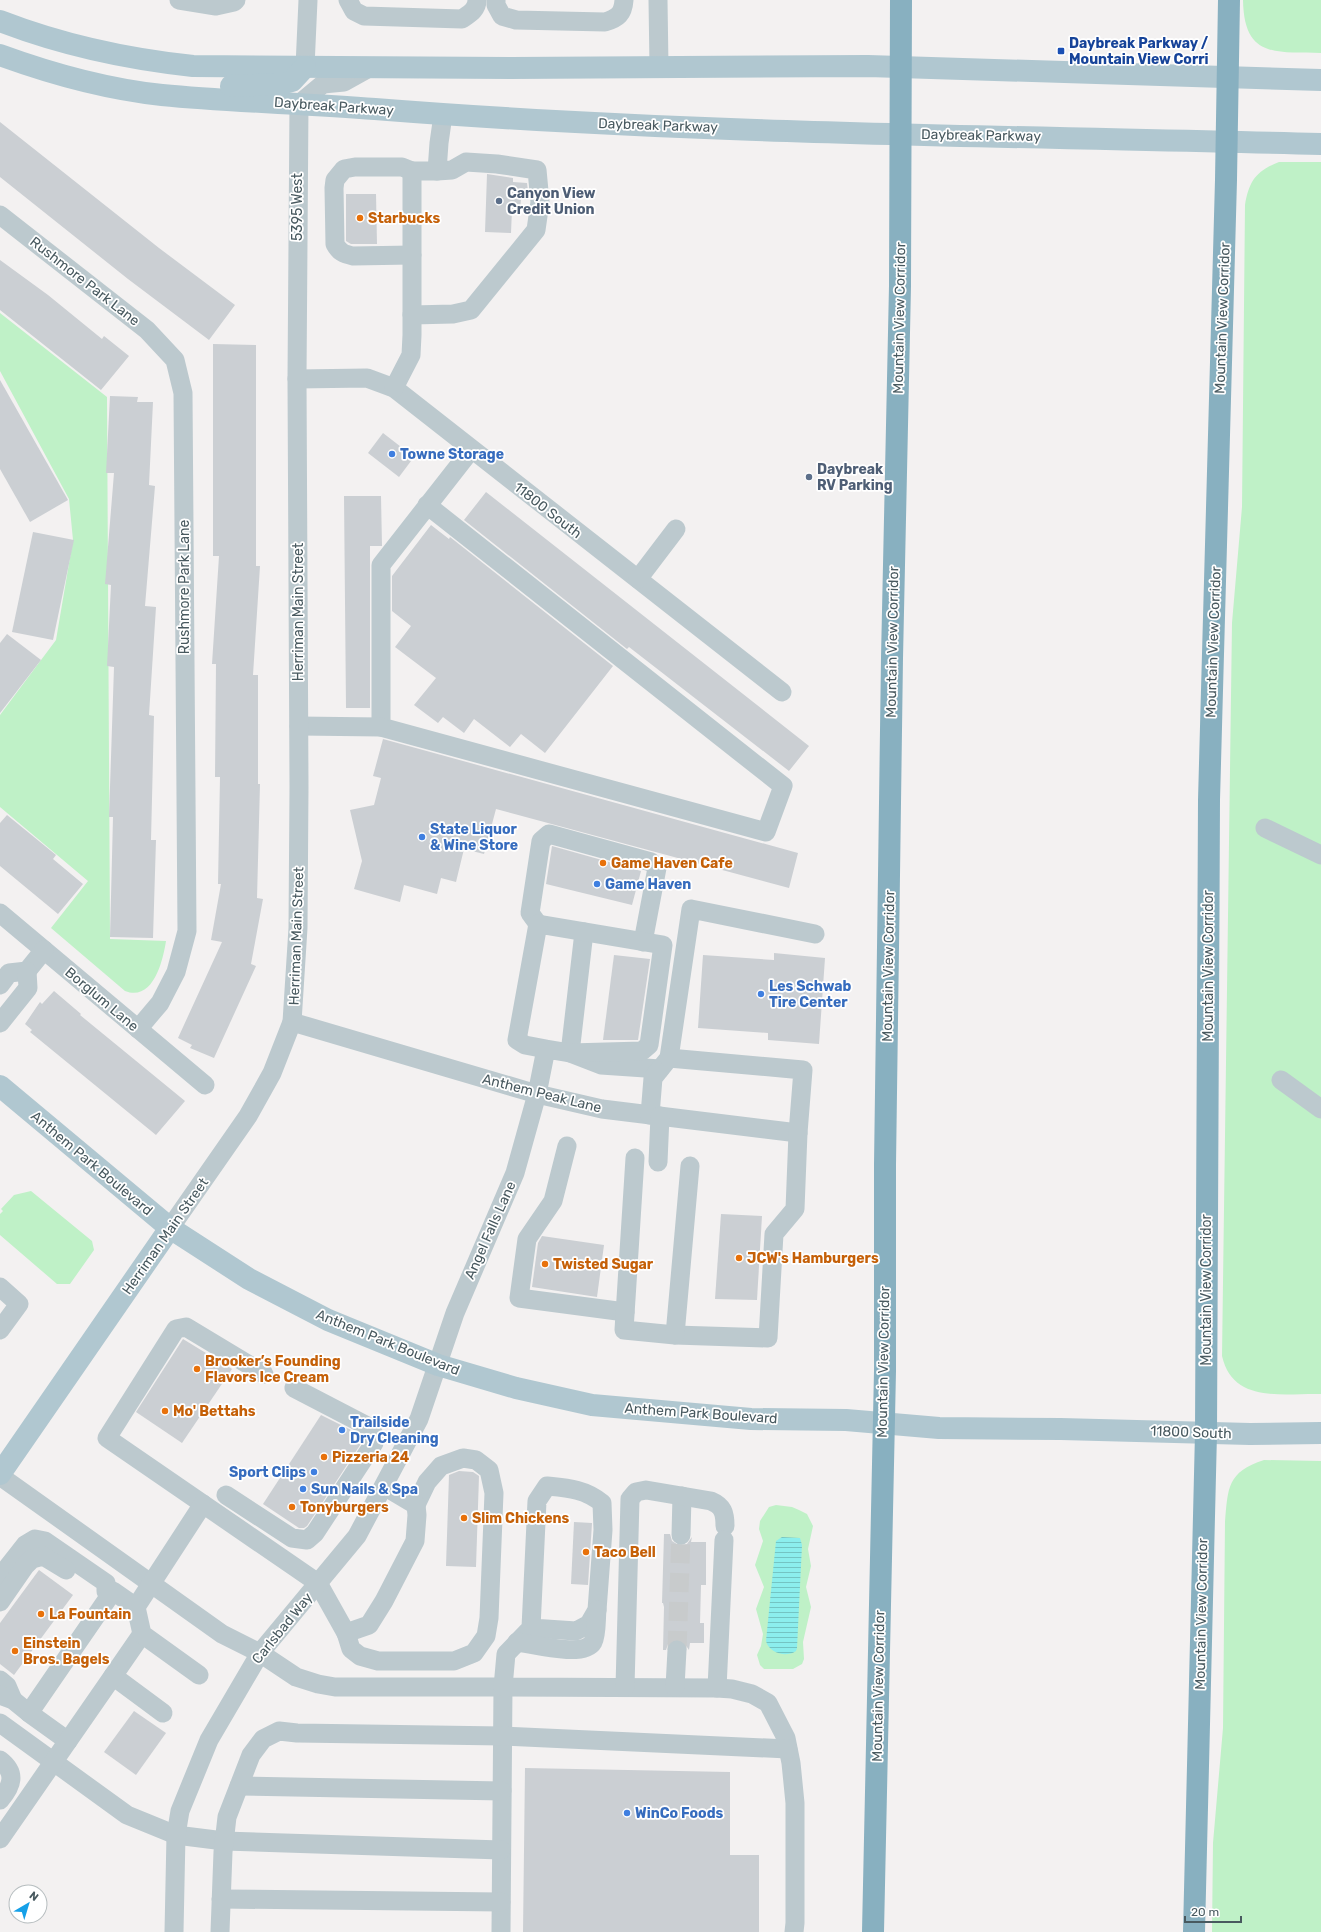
<svg xmlns="http://www.w3.org/2000/svg" width="1321" height="1932" viewBox="0 0 1321 1932" font-family="Rubik,sans-serif">
<defs>
<pattern id="water-rules" width="6" height="5" patternUnits="userSpaceOnUse"><rect width="6" height="5" fill="#8ceeed"/><path d="M0 2.5h6" fill="none" stroke="#74c4c3"/></pattern>
</defs>
<rect width="100%" height="100%" fill="#f3f1f1"/>
<g fill="#bff1c7">
<path d="M1243 0H1321V53C1275 52 1244 58 1243 0Z"/>
<path d="M1279 162H1321V1394C1283 1393 1233 1404 1222 1356L1232 623 1242 507 1245 205C1249 181 1256 171 1279 162Z"/>
<path d="M0 313 107 397 110 939 166 941C163 961 153 1002 125 991L51 928 88 881 0 807V715L56 640 73 540 69 499 0 371Z"/>
<path d="M31 1191 92 1241 94 1250 70 1284H57L0 1235V1214L3 1211 1 1209 14 1195Z"/>
<path d="M1264 1460 1321 1461V1932H1212L1213 1843 1223 1728 1225 1522C1228 1488 1227 1472 1264 1460Z"/>
<path d="M776 1505 792 1507 799 1510 807 1514 813 1526 808 1549 811 1566 806 1587 811 1607 803 1642 804 1659 802 1664 793 1669H764L760 1665 757 1655 761 1646 763 1634 756 1609 764 1587 755 1565 763 1541 759 1529 760 1521 769 1507Z"/>
</g>
<path fill="url(#water-rules)" d="M782 1537 800 1538 802 1545 797 1648 796 1651C786 1658 769 1653 766 1641L776 1541Z"/>
<g fill="#cbcfd3">
<path d="M0 122 159 248 235 305 209 340 128 279 0 177Z"/>
<path d="M487 174 513 178V182L527 183 529 200 521 199 520 209H512L511 233 485 232Z"/>
<path d="M346 194H376L377 244H351L346 241Z"/>
<path d="M0 260 48 295 102 339 104 336 129 356 101 390 0 310Z"/>
<path d="M213 344 256 345V566H260L253 675H258V784H260L257 898 263 899 251 964 256 966 214 1058 190 1048 192 1045 178 1038 222 942 211 940 221 884H218L220 777H215L216 664H212L219 556H213Z"/>
<path d="M0 380 68 500 30 522 0 469Z"/>
<path d="M110 396 138 397 137 402H153L149 485 155 486 145 606 156 607 149 715 154 716 151 840H156L153 938 110 937 113 817H109L114 667 107 666 111 585 105 584 114 473H106Z"/>
<path d="M383 433 414 457 399 477 368 453Z"/>
<path d="M486 492 809 746 789 771 629 647 627 649 464 520Z"/>
<path d="M344 496H381L382 546H370V708H346Z"/>
<path d="M431 525 449 539 450 537 613 666 545 753 521 734 510 747 474 719 464 733 443 717 438 723 414 705 436 678 395 647 411 626 392 611V576Z"/>
<path d="M33 532 74 540 53 640 12 632Z"/>
<path d="M7 634 41 660 0 713V643Z"/>
<path d="M383 739 798 853 789 888 496 809 484 854 464 849 456 882 441 878 437 894 404 885 400 902 354 889 362 861 350 810 374 805 381 778 373 776Z"/>
<path d="M7 815 56 855 53 859 83 884 58 914 0 866V823Z"/>
<path d="M552 846 641 871 632 905 546 884Z"/>
<path d="M774 953 825 958 819 1044 768 1040V1033L698 1028 703 955 774 960Z"/>
<path d="M614 955 650 959 638 1040H603Z"/>
<path d="M54 991 81 1014 80 1015 185 1101 156 1135 30 1032 32 1030 25 1024 40 1002 42 1004Z"/>
<path d="M721 1214 762 1216 757 1300 715 1299Z"/>
<path d="M542 1236 604 1245 597 1297 532 1287 538 1243Z"/>
<path d="M183 1339 232 1369 182 1443 136 1412Z"/>
<path d="M321 1415 363 1436 364 1439 307 1526 304 1528H299L263 1504Z"/>
<path d="M459 1471 473 1472 479 1476 476 1567 446 1566 449 1475Z"/>
<path d="M574 1522 592 1523 588 1585 571 1584Z"/>
<path d="M664 1534H670L672 1541 680 1546 687 1544 692 1537 691 1542H706V1585H701L700 1623H704V1643H690L689 1650 683 1641 677 1639 672 1640 668 1644 666 1650H663L664 1607 663 1603H662Z"/>
<path d="M39 1570 73 1595 14 1675 0 1664V1623Z"/>
<path d="M134 1711 166 1733 136 1775 104 1752Z"/>
<path d="M525 1768 730 1772V1855H759V1932H523Z"/>
</g>
<g fill="none" stroke-linecap="round" stroke-linejoin="round">
<path stroke="#c8cbcc" stroke-width="19" stroke-dasharray="19 10" stroke-linecap="butt" d="M677 1650 681 1535"/>
<g stroke="#bcc9ce" stroke-width="19">
<path d="M179 0 216 6 234 2 236 0"/>
<path d="M348 0 354 11 364 16 462 19C469 14 477 10 477 0"/>
<path d="M496 0V5L502 16 516 20 605 22C618 18 623 14 624 0"/>
<path d="M658 0 659 66"/>
<path d="M305 67 308 0"/>
<path d="M412 171 402 167H355L344 169 335 180 334 188 335 244C339 252 344 254 353 256L412 255"/>
<path d="M0 215 147 330 175 360 183 393 187 931 176 972 160 1003 138 1029"/>
<path d="M412 315 453 314 471 310 536 230 540 202 537 170 497 164 466 162 452 170 437 171"/>
<path d="M297 379 367 378 394 388 782 692"/>
<path d="M394 388 411 355 412 335V171H437L439 143 443 115"/>
<path d="M427 505 783 786 766 832 381 727V565L471 450"/>
<path d="M638 579 676 529"/>
<path d="M299 726 381 727"/>
<path d="M1265 828 1321 855"/>
<path d="M0 913 205 1085"/>
<path d="M538 924 530 913 541 841 549 834 651 862 657 868 643 942"/>
<path d="M584 932 570 1053 601 1065 660 1069"/>
<path d="M0 985 9 973 27 971 44 950"/>
<path d="M292 1022 537 1094 602 1109 798 1133"/>
<path d="M0 1023 28 988 27 971"/>
<path d="M1281 1080 1321 1109"/>
<path d="M650 1115 653 1078 669 1058 691 909 815 934"/>
<path d="M567 1146 553 1201 527 1239 519 1298 625 1312"/>
<path d="M635 1158 624 1330 675 1335 768 1338 774 1234 795 1209 798 1133 803 1070 669 1058"/>
<path d="M658 1162 660 1116"/>
<path d="M170 1228 248 1116 272 1073 292 1022 298 928 299 787 297 379 299 104 323 84 344 82 371 67"/>
<path d="M0 1287 19 1304 0 1330"/>
<path d="M675 1335 690 1166"/>
<path d="M0 1476 222 1634 260 1653 296 1677 318 1684 335 1687H503L501 1932"/>
<path d="M226 1495 292 1538 307 1540 315 1533 374 1443 375 1437 371 1428 294 1388"/>
<path d="M203 1504 107 1438 176 1329 186 1327 264 1374"/>
<path d="M681 1535 682 1496"/>
<path d="M0 1577 25 1545 35 1539 45 1541 106 1583V1591L111 1594"/>
<path d="M0 1602 25 1566 32 1559 43 1556 66 1570"/>
<path d="M531 1628 576 1631 589 1624 597 1610 603 1530 602 1503C585 1489 568 1488 547 1486L537 1501 531 1628 506 1654 503 1687 717 1688 732 1689 752 1694 768 1703 786 1738 791 1763 795 1803V1923L794 1932"/>
<path d="M346 1633 351 1649 360 1656 378 1661H454L474 1653 486 1636 489 1618 494 1493 489 1470 476 1460 463 1458 441 1466 427 1482 416 1505"/>
<path d="M142 1634 113 1676 163 1713"/>
<path d="M517 1642C533 1644 584 1658 593 1642 597 1634 596 1619 597 1610"/>
<path d="M199 1675 142 1634 136 1607 203 1504 318 1583 346 1633 369 1625 384 1601 415 1541 417 1515 416 1505 384 1486"/>
<path d="M0 1680 7 1686 13 1700"/>
<path d="M625 1687 630 1499 636 1492 646 1490 711 1501C723 1506 725 1513 725 1526"/>
<path d="M675 1687 677 1650"/>
<path d="M717 1688 724 1540"/>
<path d="M0 1695 13 1700 29 1713"/>
<path d="M0 1723 127 1815 176 1835 224 1841 501 1850"/>
<path d="M68 1741 29 1713 113 1591 136 1607"/>
<path d="M0 1760C17 1773 12 1786 0 1800"/>
<path d="M239 1786 502 1791"/>
<path d="M0 1839 113 1676"/>
<path d="M221 1899 501 1902"/>
<path d="M174 1932 176 1835 180 1811 209 1740 260 1653 357 1536 419 1419 455 1313 515 1173 537 1094 546 1049 525 1045 517 1040 538 924 663 945 649 1045 642 1051 570 1053 546 1049"/>
<path d="M220 1932 223 1852 227 1817 251 1755 263 1739 279 1731 297 1733 503 1736 788 1749"/>
</g>
<g stroke="#b0c7d0" stroke-width="22">
<path d="M0 21C62 45 127 59 193 66L511 68 868 66 1321 80"/>
<path d="M0 55C52 74 107 89 162 95 232 102 304 103 375 109 689 134 1006 136 1321 144"/>
<path d="M231 86 281 84 292 81 305 67"/>
<path d="M0 1086 170 1228 249 1279 328 1320 438 1365 516 1388 592 1405 751 1419 846 1420 939 1428 1061 1429 1250 1434 1321 1433"/>
<path d="M0 1474 170 1228"/>
</g>
<g stroke="#88b0c0" stroke-width="22">
<path d="M873 1932 885 1371V1165L892 658 900 286 901 0"/>
<path d="M1194 1932 1206 1433 1209 800 1226 180 1229 0"/>
</g>
</g>
<rect fill="#1a4fb4" stroke="#fff" stroke-width="1.5" x="1057" y="47" width="8" height="8" rx="2"/>
<g fill="#5c6f8a" stroke="#fff" stroke-width="1.5">
<circle cx="499" cy="201" r="4"/>
<circle cx="809" cy="477" r="4"/>
</g>
<g fill="#e8710a" stroke="#fff" stroke-width="1.5">
<circle cx="360" cy="218" r="4"/>
<circle cx="603" cy="863" r="4"/>
<circle cx="739" cy="1258" r="4"/>
<circle cx="545" cy="1264" r="4"/>
<circle cx="197" cy="1369" r="4"/>
<circle cx="165" cy="1411" r="4"/>
<circle cx="324" cy="1457" r="4"/>
<circle cx="292" cy="1507" r="4"/>
<circle cx="464" cy="1518" r="4"/>
<circle cx="586" cy="1552" r="4"/>
<circle cx="41" cy="1614" r="4"/>
<circle cx="15" cy="1651" r="4"/>
</g>
<g fill="#3f7fe0" stroke="#fff" stroke-width="1.5">
<circle cx="392" cy="454" r="4"/>
<circle cx="422" cy="837" r="4"/>
<circle cx="597" cy="884" r="4"/>
<circle cx="761" cy="994" r="4"/>
<circle cx="342" cy="1430" r="4"/>
<circle cx="314" cy="1472" r="4"/>
<circle cx="303" cy="1489" r="4"/>
<circle cx="627" cy="1813" r="4"/>
</g>
<g text-anchor="middle" stroke-width="3.5" stroke-linejoin="round" paint-order="stroke">
<g font-size="14" font-weight="bold" fill="#164399" stroke="#fff" text-anchor="start">
<text x="1069" y="48">Daybreak Parkway /<tspan x="1069" dy="16">Mountain View Corri</tspan></text>
</g>
<g font-size="14" fill="#48595f" stroke="#fff">
<text transform="translate(334 106) rotate(4)" y="5">Daybreak Parkway</text>
<text transform="translate(658 125) rotate(2)" y="5">Daybreak Parkway</text>
<text transform="translate(981 135) rotate(1)" y="5">Daybreak Parkway</text>
<text transform="translate(297 207) rotate(-90)" y="5">5395 West</text>
<text transform="translate(85 281) rotate(38)" y="5">Rushmore Park Lane</text>
<text transform="translate(899 318) rotate(-89)" y="5">Mountain View Corridor</text>
<text transform="translate(1222 318) rotate(-88)" y="5">Mountain View Corridor</text>
<text transform="translate(548 510) rotate(38)" y="5">11800 South</text>
<text transform="translate(184 587) rotate(-90)" y="5">Rushmore Park Lane</text>
<text transform="translate(298 612) rotate(-90)" y="5">Herriman Main Street</text>
<text transform="translate(892 642) rotate(-89)" y="5">Mountain View Corridor</text>
<text transform="translate(1213 642) rotate(-88)" y="5">Mountain View Corridor</text>
<text transform="translate(296 936) rotate(-88)" y="5">Herriman Main Street</text>
<text transform="translate(888 966) rotate(-89)" y="5">Mountain View Corridor</text>
<text transform="translate(1208 966) rotate(-90)" y="5">Mountain View Corridor</text>
<text transform="translate(102 999) rotate(40)" y="5">Borglum Lane</text>
<text transform="translate(542 1093) rotate(14)" y="5">Anthem Peak Lane</text>
<text transform="translate(92 1163) rotate(40)" y="5">Anthem Park Boulevard</text>
<text transform="translate(490 1230) rotate(-66)" y="5">Angel Falls Lane</text>
<text transform="translate(165 1236) rotate(-55)" y="5">Herriman Main Street</text>
<text transform="translate(1206 1290) rotate(-90)" y="5">Mountain View Corridor</text>
<text transform="translate(388 1342) rotate(22)" y="5">Anthem Park Boulevard</text>
<text transform="translate(883 1362) rotate(-89)" y="5">Mountain View Corridor</text>
<text transform="translate(701 1413) rotate(4)" y="5">Anthem Park Boulevard</text>
<text transform="translate(1191 1432) rotate(2)" y="5">11800 South</text>
<text transform="translate(1201 1614) rotate(-89)" y="5">Mountain View Corridor</text>
<text transform="translate(282 1628) rotate(-51)" y="5">Carlsbad Way</text>
<text transform="translate(878 1686) rotate(-89)" y="5">Mountain View Corridor</text>
</g>
<g font-size="14" font-weight="bold" fill="#4e5e75" stroke="#fff" text-anchor="start">
<text x="507" y="198">Canyon View<tspan x="507" dy="16">Credit Union</tspan></text>
<text x="817" y="474">Daybreak<tspan x="817" dy="16">RV Parking</tspan></text>
</g>
<g font-size="14" font-weight="bold" fill="#c56008" stroke="#fff" text-anchor="start">
<text x="368" y="223">Starbucks</text>
<text x="611" y="868">Game Haven Cafe</text>
<text x="747" y="1263">JCW's Hamburgers</text>
<text x="553" y="1269">Twisted Sugar</text>
<text x="205" y="1366">Brooker’s Founding<tspan x="205" dy="16">Flavors Ice Cream</tspan></text>
<text x="173" y="1416">Mo' Bettahs</text>
<text x="332" y="1462">Pizzeria 24</text>
<text x="300" y="1512">Tonyburgers</text>
<text x="472" y="1523">Slim Chickens</text>
<text x="594" y="1557">Taco Bell</text>
<text x="49" y="1619">La Fountain</text>
<text x="23" y="1648">Einstein<tspan x="23" dy="16">Bros. Bagels</tspan></text>
</g>
<g font-size="14" font-weight="bold" fill="#366cbe" stroke="#fff" text-anchor="start">
<text x="400" y="459">Towne Storage</text>
<text x="430" y="834">State Liquor<tspan x="430" dy="16">&amp; Wine Store</tspan></text>
<text x="605" y="889">Game Haven</text>
<text x="769" y="991">Les Schwab<tspan x="769" dy="16">Tire Center</tspan></text>
<text x="350" y="1427">Trailside<tspan x="350" dy="16">Dry Cleaning</tspan></text>
<text x="306" y="1477" text-anchor="end">Sport Clips</text>
<text x="311" y="1494">Sun Nails &amp; Spa</text>
<text x="635" y="1818">WinCo Foods</text>
</g>
</g>
<g transform="translate(28 1904) rotate(38)"><circle r="19" fill="#ffffff" stroke="#b6bdbf"/>
<path d="M0-3L7 15L0 10L-7 15Z" fill="#15a0e8"/>
<text y="-6" font-size="11" font-weight="bold" text-anchor="middle" fill="#48595f">N</text>
</g>
<path d="M1185 1916v6h56v-6" fill="none" stroke="#48595f" stroke-width="2"/>
<text x="1191" y="1916" font-size="12" fill="#48595f" stroke="#ffffff" stroke-width="3" paint-order="stroke">20 m</text>
</svg>
